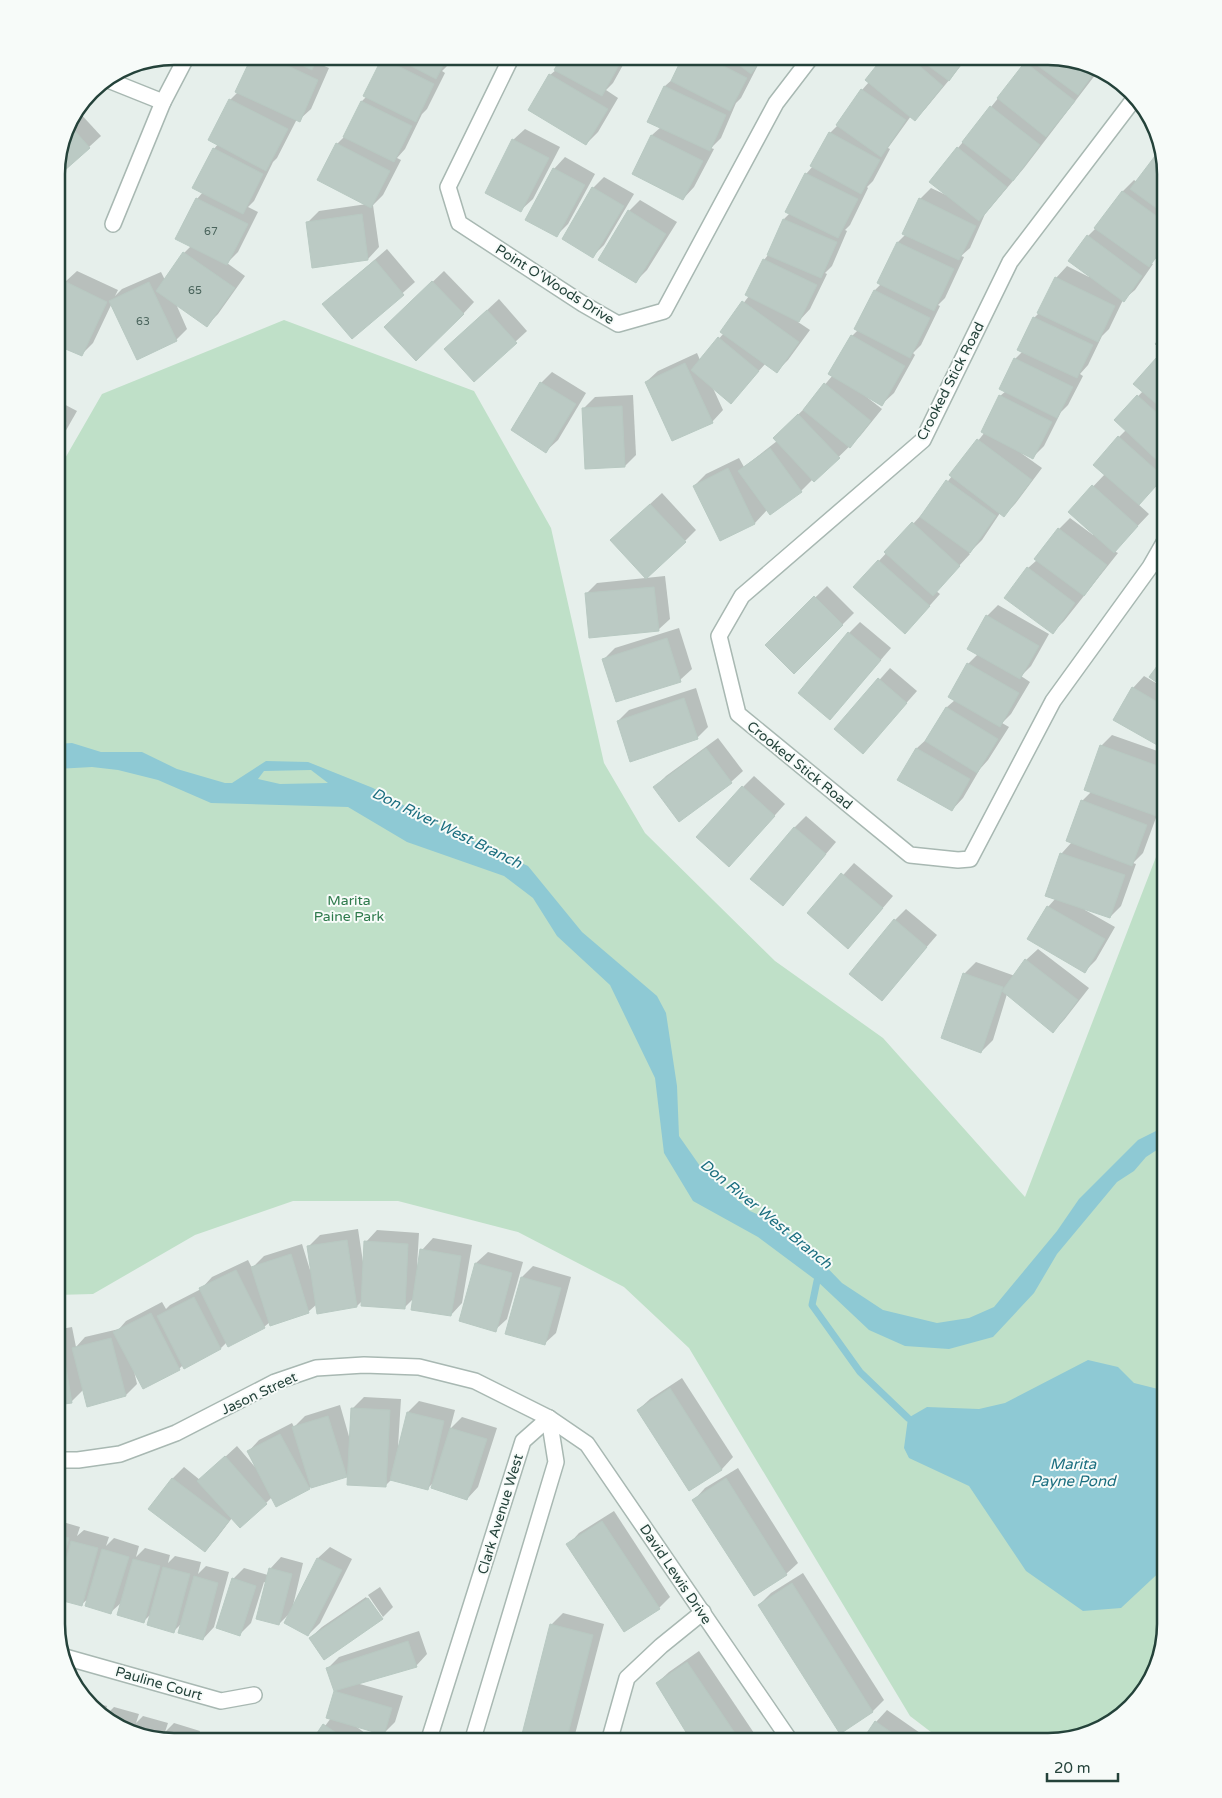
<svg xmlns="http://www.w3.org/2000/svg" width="1222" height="1798" viewBox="0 0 1222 1798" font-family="'Varela Round',sans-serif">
<rect width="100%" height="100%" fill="#e6efeb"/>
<path fill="#bfe0c8" d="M284 320 474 391 551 528 604 763 645 833 775 961 883 1038 1025 1197 1166 831V1624L1150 1683 1107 1726 1048 1742H944L910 1716 689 1348 624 1287 518 1232 398 1201H293L195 1235 93 1294 56 1295V474L102 394Z"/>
<g fill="#8ec9d4" fill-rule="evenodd">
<path d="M72 743 101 752H142L177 769 225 783H232L266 761 308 762 373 788 442 827 528 866 582 932 657 996 666 1013 677 1086 679 1136 700 1166 750 1211 772 1221 812 1252 842 1283 883 1310 937 1323 969 1318 994 1307 1057 1231 1079 1199 1138 1140 1166 1126V1144L1146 1157 1134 1171 1117 1182 1057 1254 1034 1293 993 1337 949 1349 905 1346 869 1330 817 1281 758 1237 693 1201 664 1153 655 1078 610 985 557 936 533 898 504 876 407 842 348 807 211 803 158 780 118 770 92 767 56 769V744ZM311 770 328 783 280 784 258 779 264 771Z"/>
<path d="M1088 1360 1118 1367 1134 1383 1166 1391V1566L1121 1608 1083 1611 1026 1571 969 1486 909 1458 904 1448 908 1418 927 1407 979 1409 1005 1403Z"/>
</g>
<g fill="#0003">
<path d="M253 56H323L317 63 329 68 311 109 299 120 297 119 277 158 273 162 254 201 248 207 258 212 238 252 227 263 245 276 218 314 207 325 176 304 187 329 176 340 112 303 93 343 81 355 65 282 77 271 118 290 115 296 122 289 161 272 165 280 184 253 191 246 197 199 203 192 214 149 218 144 210 140 230 100 238 92Z"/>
<path d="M385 56H452L447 66 442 71 445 73 427 109 422 114 405 149 397 158 401 160 383 195 373 205 379 247 368 259 307 223 319 211 367 204 337 144 345 136 362 101 367 96Z"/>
<path d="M563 56H628L613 83 606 90 618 98 598 132 586 144 550 75 556 70Z"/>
<path d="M685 56H765L758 65 741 98 736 103 721 138 711 148 714 149 694 187 683 199 633 174 652 135 661 127 649 121 665 86 674 78Z"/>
<path d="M886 56H969L926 108 915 119 911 116 888 148 890 149 873 181 867 187 868 188 850 225 845 230 847 231 832 266 825 273 827 274 810 309 798 322 810 330 788 360 777 371 766 363 731 402 712 386 723 410 712 422 646 382 658 371 697 353 700 360 724 333 722 331 749 296 764 260 768 255 784 219 790 213 806 174 813 166 830 133 838 125 862 90 869 82Z"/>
<path d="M1032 56H1055L1099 70 1024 168 985 214 970 248 961 256 964 257 945 298 938 305 940 306 921 345 913 353 915 355 894 393 882 404 864 395 882 409 861 435 815 480 813 479 801 491 770 514 767 510 755 523 721 540 694 486 706 474 739 458 744 467 777 441 774 438 806 407 833 375 852 336 858 330 855 329 875 290 881 284 879 283 898 242 906 234 920 199 931 188 946 195 958 148Z"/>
<path d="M78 111 101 136 89 147 65 129Z"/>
<path d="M525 129 560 147 533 199 521 210 513 140Z"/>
<path d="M1160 152 1166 174V247L1151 263 1153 264 1135 290 1123 300 1109 329 1102 336 1088 365 1080 374 1083 376 1068 405 1061 412 1044 446 1033 457 1021 453 1042 468 1015 504 1004 515 1000 513 982 540 969 553 970 554 936 591 940 594 916 621 855 587 924 512 952 476 951 475 985 432 1000 396 1006 391 1001 388 1016 358 1023 351 1034 318 1038 314 1056 278 1067 266 1089 277 1088 236 1095 229 1123 191 1134 180 1137 182Z"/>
<path d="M565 157 595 174 568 224 557 235 554 169Z"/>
<path d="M604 177 634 194 604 245 593 256V188Z"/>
<path d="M640 200 677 222 647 270 636 281 629 211Z"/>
<path d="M387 249 415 282 353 337 324 304Z"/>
<path d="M444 271 474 302 463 314 397 316Z"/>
<path d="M499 299 527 331 474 380 457 338Z"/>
<path d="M1166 333V475L1138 504 1149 514 1114 551 1118 553 1064 621 1053 632 1028 568 1037 560 1059 529 1070 518 1093 535 1094 533 1070 511 1105 474 1119 437 1126 430 1116 420 1143 391 1158 358 1165 351Z"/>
<path d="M552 372 586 393 558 440 546 451 541 383Z"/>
<path d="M633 395 636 455 625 466 583 409 595 397Z"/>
<path d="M56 400 77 411 56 448Z"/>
<path d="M662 493 696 530 685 541 623 529Z"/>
<path d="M665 576 670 619 658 630 586 594 597 583Z"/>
<path d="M827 586 854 613 794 673 767 645Z"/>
<path d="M998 605 1049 634 1031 666 1021 676 1030 682 1011 714 1002 723 1009 727 988 760 980 769 963 798 952 810 899 780 917 748 929 737 947 707 955 700 968 664 978 654 987 616Z"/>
<path d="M860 622 891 648 830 719 849 633Z"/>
<path d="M679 628 692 669 680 680 604 659 615 648Z"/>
<path d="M1166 656V749L1133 688 1144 676 1161 686Z"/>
<path d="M890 668 917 691 863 752 836 729Z"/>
<path d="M696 688 708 727 697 738 618 721 629 710Z"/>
<path d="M1112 735 1166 754V808L1158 816 1157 815 1143 853 1133 863 1136 864 1121 906 1110 917 1085 909V910L1115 927 1096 960 1085 971 1048 907 1056 898 1047 895 1062 853 1072 842 1082 801 1091 792 1101 746Z"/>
<path d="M718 738 743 771 731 782 655 787 666 776Z"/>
<path d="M754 776 785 804 740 854 743 787Z"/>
<path d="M806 816 836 842 783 905 794 828Z"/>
<path d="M854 863 893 896 859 936 809 913Z"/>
<path d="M906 909 937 935 882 999 895 920Z"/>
<path d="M1038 949 1089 988 1064 1020 1053 1031 1007 994 993 1040 981 1052 964 974 976 962 1015 976 1026 960Z"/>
<path d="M358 1229 363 1262 366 1242 377 1230 419 1233 417 1266H419L422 1250 433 1238 472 1245 462 1303 451 1315 414 1298 404 1308 362 1301 357 1306 317 1304 308 1312 270 1322 264 1327 227 1342 221 1348 183 1365 179 1369 134 1371 137 1384 126 1395 84 1389 71 1402 56 1404V1330L72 1327 76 1347 85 1337 119 1329 126 1321 162 1302 166 1309 170 1305 201 1289 212 1277 248 1260 252 1268 264 1256 302 1244 310 1270H312L308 1247 320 1235Z"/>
<path d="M488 1252 523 1262 507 1319 495 1330 460 1320 476 1263Z"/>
<path d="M533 1266 571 1277 556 1333 544 1344 522 1277Z"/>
<path d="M682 1378 733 1457 722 1469 689 1489 638 1410 650 1399Z"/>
<path d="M364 1397 401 1399 398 1446H400L408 1412 419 1401 455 1410 450 1429 462 1417 497 1428 478 1487 467 1499 434 1482 428 1488 392 1479 385 1486 349 1474 346 1476 312 1486 309 1488 272 1497 266 1503 232 1518 216 1539 205 1551 150 1508 173 1478 184 1467 200 1480 237 1446 255 1467 248 1452 259 1440 292 1423 294 1427 305 1416 340 1405 350 1440 352 1409Z"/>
<path d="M738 1468 798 1563 786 1574 754 1594 694 1500 705 1488Z"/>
<path d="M614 1511 670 1597 659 1608 568 1545 579 1533Z"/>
<path d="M56 1520 80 1527 77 1536 84 1530 109 1537 106 1546 114 1538 139 1546 136 1557 145 1548 170 1555 168 1563 175 1556 201 1562 198 1574 206 1566 229 1572 214 1627 203 1639 182 1623 174 1631 151 1614 143 1622 122 1602 111 1612 89 1598 82 1604 59 1589 56 1592Z"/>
<path d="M330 1547 352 1559 320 1623 308 1635 290 1613 279 1624 266 1583 264 1582 251 1623 239 1635 233 1579 244 1568 268 1575 270 1569 281 1557 303 1563 292 1610 318 1558Z"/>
<path d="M803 1573 884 1700 873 1711 840 1732 759 1605 771 1593Z"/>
<path d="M380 1587 393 1607 383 1617 368 1595Z"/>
<path d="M366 1597 380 1618H382L324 1658 310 1638 322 1627Z"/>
<path d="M563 1613 604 1624 573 1742H521L551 1625Z"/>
<path d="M419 1631 427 1654 416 1666 356 1683 403 1696 395 1722 383 1734 354 1725 377 1742H313L331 1718 335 1691 339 1688 328 1668 339 1657Z"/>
<path d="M699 1651 760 1742H694L657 1683 669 1672Z"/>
<path d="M91 1702 107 1706 105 1715Z"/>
<path d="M114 1707 139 1714 136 1723 143 1716 168 1723 165 1732 174 1723 200 1731 197 1740 204 1734 229 1742H167L115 1726 105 1716Z"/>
<path d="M887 1710 933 1742H862L876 1722Z"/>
</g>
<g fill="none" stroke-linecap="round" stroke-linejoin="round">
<path stroke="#8ec9d4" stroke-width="7" d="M817 1281 812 1305 860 1372 908 1418"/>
</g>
<g fill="#bbcac4" stroke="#b8c9c2">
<path d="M252 56H267L318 80 300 122 235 92Z"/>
<path d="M283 56H318L312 70Z"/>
<path d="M392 56H448L436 79Z"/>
<path d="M562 56H624L602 96 554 70Z"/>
<path d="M683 56H704L747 78 730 111 671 81Z"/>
<path d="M727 56H764L751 74Z"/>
<path d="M884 56H908L943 86 915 121 865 80Z"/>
<path d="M915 56H967L949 81Z"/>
<path d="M1032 56H1055L1097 69 1078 95 1030 60Z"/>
<path d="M382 58 434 84 416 122 363 96Z"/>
<path d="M1025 62 1075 101 1046 137 997 98Z"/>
<path d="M549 74 608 109 586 145 528 110Z"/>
<path d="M664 86 726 115 710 151 647 122Z"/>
<path d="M861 89 906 120 881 157 836 125Z"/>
<path d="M229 99 288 129 266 171 208 140Z"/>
<path d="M361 101 412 126 394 162 343 137Z"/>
<path d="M990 106 1040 145 1013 181 962 142Z"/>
<path d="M69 124 90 148 56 178V167L65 129Z"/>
<path d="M829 132 880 160 861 194 810 166Z"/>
<path d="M651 135 703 161 683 200 632 174Z"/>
<path d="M512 139 549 158 521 212 485 193Z"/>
<path d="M336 143 390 171 371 208 317 180Z"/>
<path d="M957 147 1007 187 979 221 929 182Z"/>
<path d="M213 148 263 174 243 214 192 188Z"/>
<path d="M1155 156 1162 161 1166 174V215L1130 189Z"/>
<path d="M553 168 585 185 557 237 525 220Z"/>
<path d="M805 173 858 199 838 238 785 212Z"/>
<path d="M592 187 624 206 593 258 562 239Z"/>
<path d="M1122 191 1166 223V244L1149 267 1094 228Z"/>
<path d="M196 198 248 224 227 265 175 239Z"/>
<path d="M919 198 976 226 959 260 902 234Z"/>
<path d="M628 210 666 234 636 283 598 260Z"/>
<path d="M362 214 368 260 312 268 306 222Z"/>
<path d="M783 219 837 242 821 278 767 255Z"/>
<path d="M1087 235 1142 276 1124 302 1068 261Z"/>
<path d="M897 242 954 269 934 311 877 283Z"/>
<path d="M183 252 235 288 207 327 156 291Z"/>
<path d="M763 259 817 285 799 322 745 295Z"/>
<path d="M375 260 404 295 352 339 322 304Z"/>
<path d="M1055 277 1115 306 1098 342 1037 313Z"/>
<path d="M64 281 107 302 82 356 56 345V298Z"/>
<path d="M432 281 464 314 416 361 384 327Z"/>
<path d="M149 282 177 341 137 360 109 301Z"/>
<path d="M874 290 930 318 910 358 854 329Z"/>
<path d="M742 301 799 342 777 373 720 332Z"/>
<path d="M487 310 517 343 474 382 444 349Z"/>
<path d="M1033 317 1093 345 1077 378 1017 350Z"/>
<path d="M1166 331V354L1155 344Z"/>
<path d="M851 335 905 366 882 406 828 374Z"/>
<path d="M718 337 759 371 731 404 691 370Z"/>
<path d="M1157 357 1166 365V412L1133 384Z"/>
<path d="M1014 358 1073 387 1057 418 999 389Z"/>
<path d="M685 363 713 423 672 441 645 382Z"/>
<path d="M540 382 576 404 546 453 511 430Z"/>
<path d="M824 383 871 421 850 448 803 410Z"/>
<path d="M999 395 1052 422 1033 459 981 432Z"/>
<path d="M1137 395 1166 421V461L1162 465 1114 420Z"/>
<path d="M622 406 625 467 585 469 582 408Z"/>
<path d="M798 414 840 458 814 482 773 438Z"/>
<path d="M56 417 67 423 56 441Z"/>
<path d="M1118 436 1164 477 1139 505 1093 465Z"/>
<path d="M977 439 1032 480 1004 517 949 475Z"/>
<path d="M770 448 802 492 770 515 738 471Z"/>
<path d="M728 468 755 524 720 541 693 486Z"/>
<path d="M946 480 996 516 970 553 920 517Z"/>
<path d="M1092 485 1138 526 1114 553 1068 512Z"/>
<path d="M650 504 686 542 646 579 610 540Z"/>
<path d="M912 522 960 566 933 596 884 552Z"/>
<path d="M1058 528 1107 565 1084 596 1034 559Z"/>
<path d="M878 560 930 606 905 634 853 587Z"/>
<path d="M1027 567 1075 603 1053 634 1004 598Z"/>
<path d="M654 587 659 631 589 638 585 593Z"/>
<path d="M814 596 843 625 794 674 765 645Z"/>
<path d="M986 615 1039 646 1020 679 967 649Z"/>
<path d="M848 632 881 660 830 720 798 693Z"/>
<path d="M667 638 681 682 616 702 602 659Z"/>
<path d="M1166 654V689L1149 677Z"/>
<path d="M967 663 1019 693 1000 727 948 697Z"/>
<path d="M878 678 907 703 863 754 834 729Z"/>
<path d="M1132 687 1166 707V750L1113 720Z"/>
<path d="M684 698 698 739 630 762 617 721Z"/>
<path d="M946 707 998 739 977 773 925 741Z"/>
<path d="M1100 745 1166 769V797L1159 817 1084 790Z"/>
<path d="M706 748 732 783 679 822 653 787Z"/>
<path d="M916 748 970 779 952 811 897 780Z"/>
<path d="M742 786 775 816 729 867 696 837Z"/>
<path d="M1081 800 1147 825 1132 866 1066 841Z"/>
<path d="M794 827 826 854 783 906 750 879Z"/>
<path d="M1060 853 1125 875 1110 918 1045 896Z"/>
<path d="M841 873 883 908 848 949 807 913Z"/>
<path d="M1047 906 1105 939 1085 973 1027 939Z"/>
<path d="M894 919 927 947 882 1001 849 974Z"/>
<path d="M1025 959 1078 1000 1053 1033 1002 991Z"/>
<path d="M963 973 1003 987 981 1053 941 1038Z"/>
<path d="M347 1240 357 1307 317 1314 307 1246Z"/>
<path d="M364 1241 408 1244 405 1309 361 1306Z"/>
<path d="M420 1249 461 1256 451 1316 411 1310Z"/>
<path d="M291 1254 309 1313 270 1326 251 1267Z"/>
<path d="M475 1263 512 1273 496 1332 459 1321Z"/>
<path d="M236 1270 265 1328 228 1347 199 1288Z"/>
<path d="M521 1277 561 1288 545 1345 505 1334Z"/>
<path d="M194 1297 221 1349 184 1369 157 1316Z"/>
<path d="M151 1313 180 1370 143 1389 113 1332Z"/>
<path d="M56 1338H61L72 1403 56 1405Z"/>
<path d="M111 1338 126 1396 87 1407 72 1348Z"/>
<path d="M670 1388 722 1470 689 1491 637 1410Z"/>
<path d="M351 1408 390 1410 386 1487 347 1485Z"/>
<path d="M407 1412 444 1421 428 1490 390 1480Z"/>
<path d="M328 1416 347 1477 311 1488 292 1427Z"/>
<path d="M450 1428 487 1439 467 1500 431 1488Z"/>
<path d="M280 1434 310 1489 276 1507 247 1451Z"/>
<path d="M225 1456 267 1504 240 1528 197 1481Z"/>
<path d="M172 1478 229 1521 205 1552 148 1509Z"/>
<path d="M726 1478 787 1575 754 1596 692 1500Z"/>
<path d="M602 1521 660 1609 624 1632 566 1544Z"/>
<path d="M56 1534 69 1538 56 1583Z"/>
<path d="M71 1541 98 1548 82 1606 56 1599Z"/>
<path d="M102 1549 129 1557 111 1614 85 1606Z"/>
<path d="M317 1558 342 1570 308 1636 284 1623Z"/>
<path d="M133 1559 160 1566 144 1623 117 1615Z"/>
<path d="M163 1567 190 1574 174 1633 147 1625Z"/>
<path d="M269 1568 292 1574 279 1625 256 1619Z"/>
<path d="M194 1576 218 1583 203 1640 178 1633Z"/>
<path d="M232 1578 256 1586 240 1636 216 1628Z"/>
<path d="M792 1583 873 1712 840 1734 758 1605Z"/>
<path d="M368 1598 383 1619 324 1660 309 1638Z"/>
<path d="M550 1624 593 1635 566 1742H520Z"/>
<path d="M408 1641 417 1667 334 1691 326 1668Z"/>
<path d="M687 1662 741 1742H692L656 1683Z"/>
<path d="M334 1691 392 1708 384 1735 326 1718Z"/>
<path d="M109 1720 128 1725 127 1729 115 1726Z"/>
<path d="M875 1721 905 1742H861Z"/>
<path d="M323 1724 350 1742H311Z"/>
<path d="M131 1727 157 1734 156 1738 130 1730Z"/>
<path d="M161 1734 188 1742H167L160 1739Z"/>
</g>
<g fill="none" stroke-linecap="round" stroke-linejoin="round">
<defs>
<g id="street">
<path d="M512 56 448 187 459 223 583 304 618 324 664 311 776 103 812 56"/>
<path d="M108 80 163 102 187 56"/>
<path d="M1134 99 1010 262 923 440 742 596 719 636 738 714 910 855 958 860 970 859 1053 701 1150 567 1166 539"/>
<path d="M113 224 163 102"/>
<path d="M56 1460H78L120 1454 176 1433 275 1382 316 1368 364 1365 419 1367 475 1381 549 1418 587 1444 791 1742"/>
<path d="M65 1657 221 1701 254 1695"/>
<path d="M428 1742 523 1441 549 1418"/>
<path d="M472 1742 556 1462 549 1418"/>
<path d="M609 1742 627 1678 661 1646 703 1612"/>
</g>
</defs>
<use href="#street" stroke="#a8b8b2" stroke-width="18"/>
<use href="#street" stroke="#fff" stroke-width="15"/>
</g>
<g text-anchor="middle" stroke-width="4" stroke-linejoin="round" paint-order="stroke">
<g font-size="11" fill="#4a645c">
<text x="211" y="235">67</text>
<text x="195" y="294">65</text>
<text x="143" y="325">63</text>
</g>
<g font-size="14" fill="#24423a" stroke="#f7fbf9">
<text transform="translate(555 284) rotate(32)" y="5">Point O'Woods Drive</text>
<text transform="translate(950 381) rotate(-63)" y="5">Crooked Stick Road</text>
<text transform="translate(800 765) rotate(39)" y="5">Crooked Stick Road</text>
<text transform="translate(259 1393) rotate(-25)" y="5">Jason Street</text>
<text transform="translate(500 1514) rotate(-73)" y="5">Clark Avenue West</text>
<text transform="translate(676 1574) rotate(56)" y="5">David Lewis Drive</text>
<text transform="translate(159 1683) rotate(16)" y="5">Pauline Court</text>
</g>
<g font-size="14" fill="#2d7a4b" stroke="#f7fbf9">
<text x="349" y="905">Marita<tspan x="349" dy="16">Paine Park</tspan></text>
</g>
<g font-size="15" font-style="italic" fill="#1c6f80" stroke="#f7fbf9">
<text transform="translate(447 828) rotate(26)" y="5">Don River West Branch</text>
<text transform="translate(766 1214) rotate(39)" y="5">Don River West Branch</text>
<text x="1073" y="1469">Marita<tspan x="1073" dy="17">Payne Pond</tspan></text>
</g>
</g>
<path d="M0 0H1222V1798H0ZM174 65H1048A109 109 0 0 1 1157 174V1624A109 109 0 0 1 1048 1733H174A109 109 0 0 1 65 1624V174A109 109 0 0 1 174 65Z" fill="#f7fbf9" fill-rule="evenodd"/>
<path fill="none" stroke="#24423a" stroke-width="2.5" d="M174 65H1048A109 109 0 0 1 1157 174V1624A109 109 0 0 1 1048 1733H174A109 109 0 0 1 65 1624V174A109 109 0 0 1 174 65Z"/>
<path d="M1047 1773v8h71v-8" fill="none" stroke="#24423a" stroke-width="2.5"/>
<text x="1054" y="1773" font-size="15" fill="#24423a" stroke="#f7fbf9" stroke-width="4" paint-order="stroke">20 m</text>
</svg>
